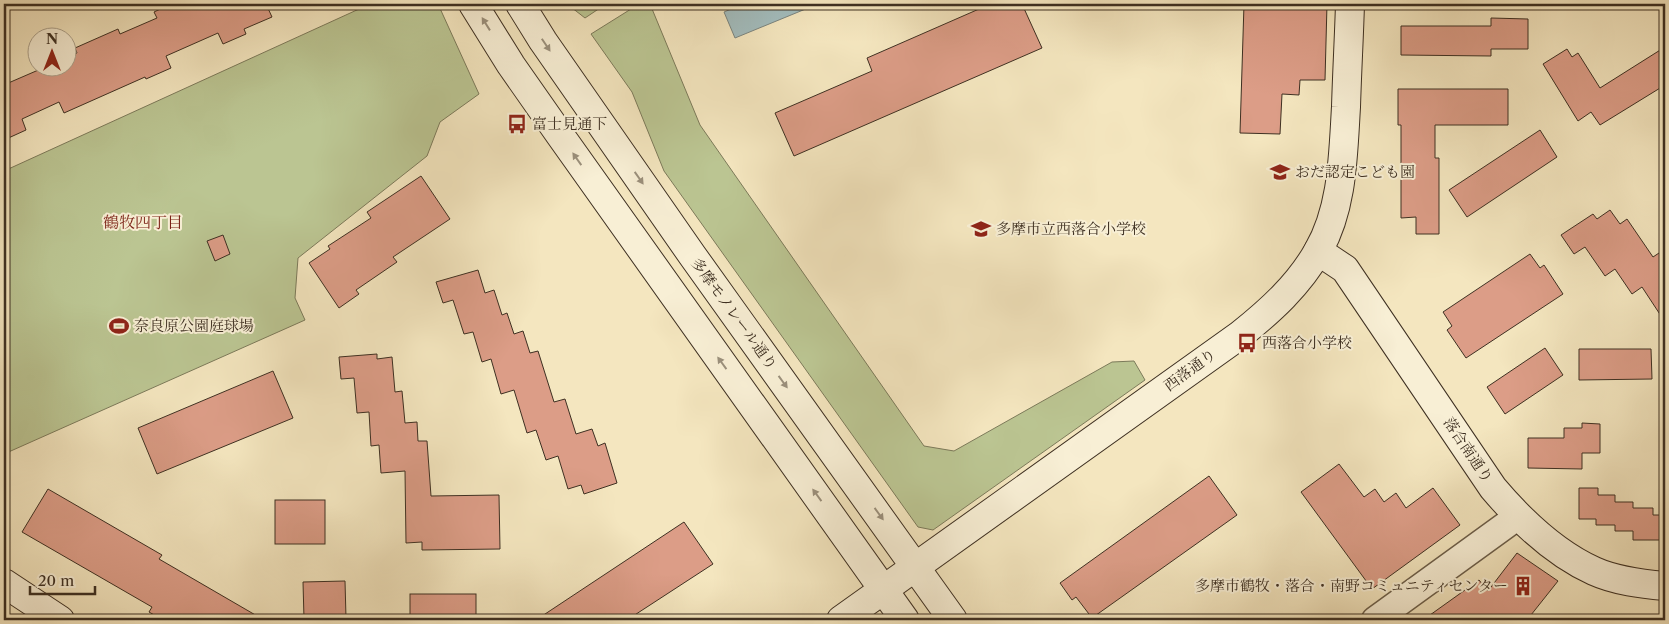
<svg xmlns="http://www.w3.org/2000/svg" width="1669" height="624" viewBox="0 0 1669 624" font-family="'Libre Caslon Text','Noto Serif JP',serif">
<rect width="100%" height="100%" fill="#f4e6bf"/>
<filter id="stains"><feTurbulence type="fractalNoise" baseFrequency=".004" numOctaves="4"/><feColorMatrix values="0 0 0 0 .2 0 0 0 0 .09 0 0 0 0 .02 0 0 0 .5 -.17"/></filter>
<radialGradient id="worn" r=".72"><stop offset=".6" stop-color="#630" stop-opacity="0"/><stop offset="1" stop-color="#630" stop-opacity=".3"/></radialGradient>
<g fill="#bbc592" stroke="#7c7a5a">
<path d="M370 4H438L479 94 440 122 427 156 298 258 295 298 305 320 4 454V171Z"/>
<path d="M567 4H606L585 18Z"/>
<path d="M639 4H650L700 125 924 446 954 451 1112 362 1134 361 1145 380 933 530 918 527 664 171 632 92 591 34Z"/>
</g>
<path fill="#a2bcbd" stroke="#7a847f" d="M743 4H807L808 8 735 38 724 12Z"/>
<g fill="#dc9d87" stroke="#3e3022">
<path d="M171 4H266L272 17 244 29 246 34 223 44 218 33 166 56 171 68 146 79 145 77 64 113 59 102 22 119 26 130 4 140V78L6 84 43 68H68V57L77 53 75 48 118 29 120 34 157 18 154 12Z"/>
<path d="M977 4H1022L1042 48 794 156 775 113 872 71 867 58 979 9Z"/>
<path d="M1244 4H1327L1325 80H1300L1299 95 1282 94 1280 134 1240 133Z"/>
<path d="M1491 18 1528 19V49H1491V56L1401 55V26H1491Z"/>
<path d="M1665 47V85L1600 125 1591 112 1578 121 1543 64 1567 49 1572 57 1578 53 1600 88Z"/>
<path d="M1398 89H1508V125H1435V158H1439V234H1416V217L1401 218V125H1398Z"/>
<path d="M1540 130 1557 157 1467 217 1449 190Z"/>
<path d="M421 176 450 219 393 257 397 262 356 290 359 294 339 308 309 263 330 249 328 246 371 218 367 212Z"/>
<path d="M1610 210 1620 224 1627 219 1653 257 1665 249V322L1642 287 1632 294 1615 269 1605 276 1585 247 1574 254 1561 235 1593 214 1597 219Z"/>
<path d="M223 235 230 254 215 261 207 241Z"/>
<path d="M1530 254 1540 268 1544 265 1563 294 1466 358 1447 330 1452 326 1443 312Z"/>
<path d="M478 270 485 293 494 290 502 315 507 313 514 334 523 331 530 353 538 351 554 402 565 399 576 434 592 429 598 446 605 443 617 483 584 494 581 485 568 489 558 456 546 460 536 430 527 433 514 390 501 394 491 359 482 362 473 332 464 334 453 300 443 303 436 282Z"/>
<path d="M1545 348 1563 375 1505 414 1487 387Z"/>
<path d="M1579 349H1651L1652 379 1579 380Z"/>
<path d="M377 354V359L392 357 395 392 402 391 405 423 417 422 418 441H427L431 496 499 495 500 549 422 550V542L406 543 405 471 381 473 379 445 371 446 369 412 357 413 354 378 341 379 339 357Z"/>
<path d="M273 371 293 418 157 474 138 428Z"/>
<path d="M1582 423 1600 424V453H1582V469L1528 468V438H1564V428H1582Z"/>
<path d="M1339 464 1364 497 1375 489 1384 502 1396 493 1406 508 1433 488 1460 525 1372 589 1301 492Z"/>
<path d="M1209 476 1237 515 1092 618 1076 597 1072 600 1060 583Z"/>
<path d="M1579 488H1598V495H1615V502H1633V508H1653V515H1665V540H1633V531H1615V525H1596V519H1579Z"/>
<path d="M48 489 162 555 159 559 264 620H163L149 612 152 607 22 532Z"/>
<rect x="275" y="500" width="50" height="44"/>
<path d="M684 522 713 564 627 620H536Z"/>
<path d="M1517 553 1558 581 1527 620H1423L1479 580 1488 591Z"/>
<path d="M345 581 346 618 304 619 303 582Z"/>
<rect x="410" y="594" width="66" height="26"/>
</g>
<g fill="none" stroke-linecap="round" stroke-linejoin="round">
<defs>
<path id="street" d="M1375 620 1517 517"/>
<g id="secondary">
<path d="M473 4 511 65 560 135 905 620"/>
<path d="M520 4 543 41 692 255 953 620"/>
<path d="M1318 251 1345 269 1493 488C1521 521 1554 553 1594 571 1616 581 1642 584 1665 586"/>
<path d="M4 583 60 620"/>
<path d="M841 620 1240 335C1270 311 1299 285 1318 251 1343 208 1343 155 1346 107 1347 72 1349 38 1350 4"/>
</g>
</defs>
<use href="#street" stroke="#6c5e49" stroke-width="29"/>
<use href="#secondary" stroke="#3e3022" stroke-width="30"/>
<use href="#street" stroke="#f8efd5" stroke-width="26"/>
<use href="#secondary" stroke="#f8efd5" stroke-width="28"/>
</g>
<defs><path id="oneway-solid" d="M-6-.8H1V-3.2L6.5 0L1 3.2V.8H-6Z" transform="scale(1.25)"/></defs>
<g fill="#9b907c">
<use href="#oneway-solid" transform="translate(486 24) rotate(-122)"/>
<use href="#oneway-solid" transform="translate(546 45) rotate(56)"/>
<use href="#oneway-solid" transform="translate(577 159) rotate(-125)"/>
<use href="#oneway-solid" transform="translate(639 178) rotate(55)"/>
<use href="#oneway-solid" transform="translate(722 363) rotate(-126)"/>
<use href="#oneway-solid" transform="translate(783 382) rotate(54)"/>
<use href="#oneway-solid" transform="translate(817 495) rotate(-126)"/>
<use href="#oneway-solid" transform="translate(879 514) rotate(54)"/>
</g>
<defs>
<symbol id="bus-bare" viewBox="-9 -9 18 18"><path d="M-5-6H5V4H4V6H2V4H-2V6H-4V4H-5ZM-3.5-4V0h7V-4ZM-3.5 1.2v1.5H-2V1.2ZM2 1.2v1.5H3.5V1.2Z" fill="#8f2418" stroke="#f8efd5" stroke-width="2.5" paint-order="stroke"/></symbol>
<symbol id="school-bare" viewBox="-9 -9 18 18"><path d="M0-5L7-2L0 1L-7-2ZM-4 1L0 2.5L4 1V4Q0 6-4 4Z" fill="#8f2418" stroke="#f8efd5" stroke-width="2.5" paint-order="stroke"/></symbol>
<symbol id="stadium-bare" viewBox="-9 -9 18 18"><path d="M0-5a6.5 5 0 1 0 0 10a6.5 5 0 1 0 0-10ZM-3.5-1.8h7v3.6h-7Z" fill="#8f2418" stroke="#f8efd5" stroke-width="2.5" paint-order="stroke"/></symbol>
<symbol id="building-bare" viewBox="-9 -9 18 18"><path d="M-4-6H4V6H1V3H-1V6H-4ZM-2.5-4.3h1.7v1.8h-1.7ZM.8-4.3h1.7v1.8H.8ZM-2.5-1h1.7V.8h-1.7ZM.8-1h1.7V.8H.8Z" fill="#8f2418" stroke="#f8efd5" stroke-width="2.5" paint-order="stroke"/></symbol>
</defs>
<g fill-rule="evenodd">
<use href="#bus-bare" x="503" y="110" width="28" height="28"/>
<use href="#school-bare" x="1266" y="158" width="28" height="28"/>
<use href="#school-bare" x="967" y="215" width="28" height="28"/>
<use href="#stadium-bare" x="105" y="312" width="28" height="28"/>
<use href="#bus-bare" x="1233" y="329" width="28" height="28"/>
<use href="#building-bare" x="1509" y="572" width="28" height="28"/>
</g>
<g text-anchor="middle" stroke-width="4" stroke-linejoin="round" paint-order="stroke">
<g font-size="15" fill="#3e3022" stroke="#f8efd5" text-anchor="start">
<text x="532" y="129">富士見通下</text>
<text x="1295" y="177">おだ認定こども園</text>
<text x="996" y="234">多摩市立西落合小学校</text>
<text x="134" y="331">奈良原公園庭球場</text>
<text x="1262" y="348">西落合小学校</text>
<text x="1508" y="591" text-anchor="end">多摩市鶴牧・落合・南野コミュニティセンター</text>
</g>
<g font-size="15" fill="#3e3022" stroke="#f8efd5">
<text transform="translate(734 314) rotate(54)" y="5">多摩モノレール通り</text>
<text transform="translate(1190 370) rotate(-36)" y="5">西落通り</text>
<text transform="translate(1468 450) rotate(56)" y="5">落合南通り</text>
</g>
<g font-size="16" fill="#7a1f14" stroke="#f8efd5">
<text x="143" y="228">鶴牧四丁目</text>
</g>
</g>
<rect width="1669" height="624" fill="none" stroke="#f4e6bf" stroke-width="20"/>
<rect x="5" y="5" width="1659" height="614" fill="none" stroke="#3e3022" stroke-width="2.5"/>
<rect x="10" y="10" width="1649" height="604" fill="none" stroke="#3e3022"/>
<g transform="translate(52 52)"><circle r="24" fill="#f8efd5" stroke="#aea38d"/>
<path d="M0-4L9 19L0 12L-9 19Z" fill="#8f2418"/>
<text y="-8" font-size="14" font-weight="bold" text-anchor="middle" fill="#3e3022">N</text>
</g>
<path d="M30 586v8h65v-8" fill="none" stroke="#3e3022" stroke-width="2.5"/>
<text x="38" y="586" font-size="15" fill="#3e3022" stroke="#f8efd5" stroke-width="4" paint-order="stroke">20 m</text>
<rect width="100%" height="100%" filter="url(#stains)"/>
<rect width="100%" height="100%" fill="url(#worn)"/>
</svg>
